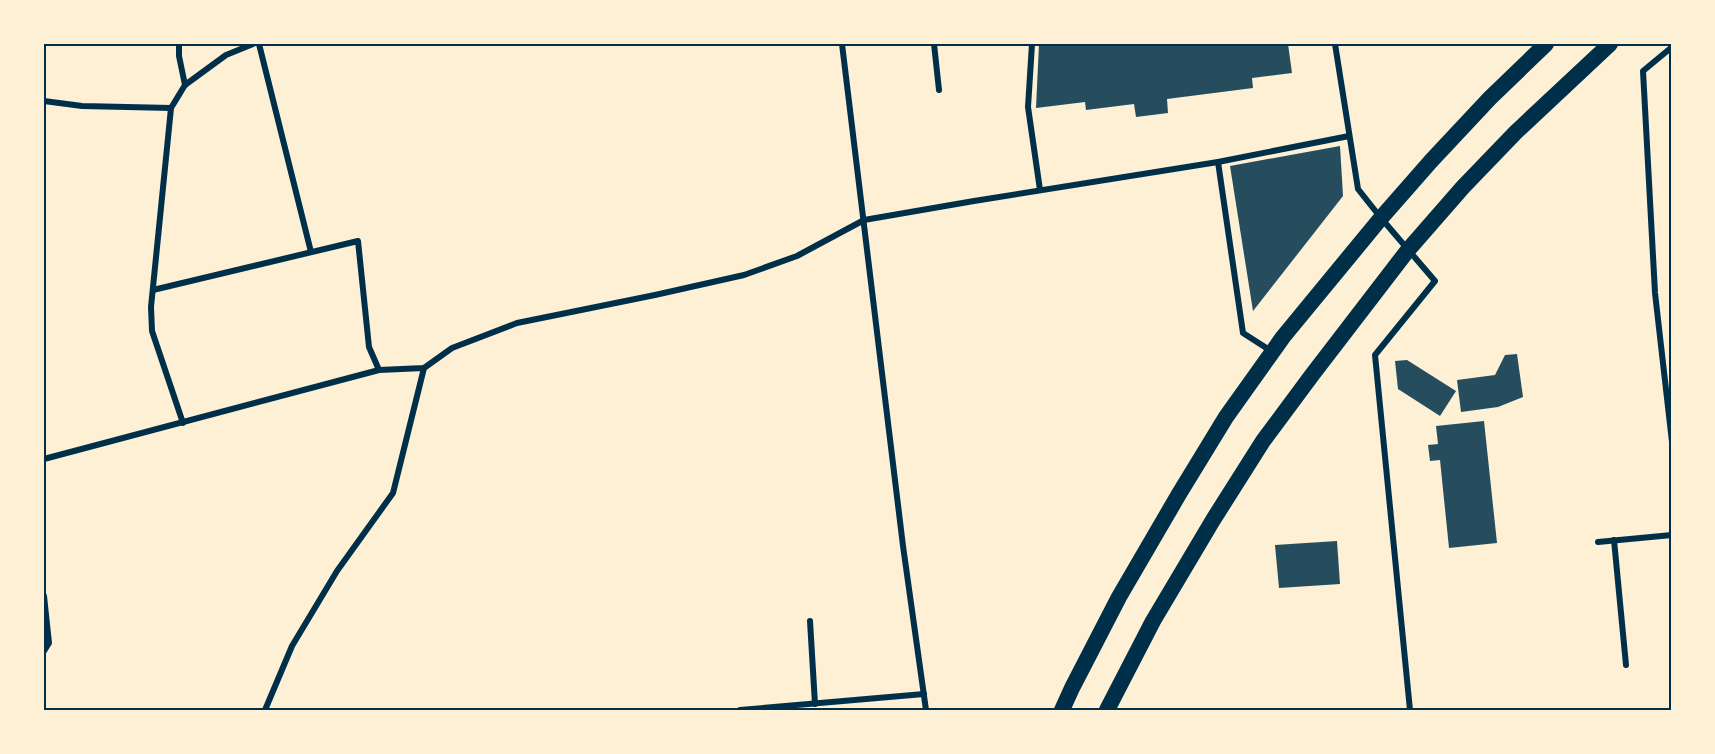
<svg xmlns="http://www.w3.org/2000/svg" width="1715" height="754" viewBox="0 0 1715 754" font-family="'Asap Condensed',sans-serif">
<rect width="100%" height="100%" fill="#fdf0d5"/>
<g fill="#264d5e">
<path d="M1039 44H1288L1292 73 1252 78 1253 88 1167 99 1168 113 1136 117 1134 104 1086 110 1085 102 1036 108Z"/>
<path d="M1340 146 1343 196 1253 311 1230 166Z"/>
<path d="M1517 354 1523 397 1498 407 1461 412 1457 380 1495 375 1505 355Z"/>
<path d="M1407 360 1456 391 1440 416 1398 389 1395 361Z"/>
<path d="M1484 421 1497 543 1449 548 1440 460 1430 461 1428 445 1438 444 1436 426Z"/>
<path d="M1337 541 1340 584 1279 588 1275 545Z"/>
</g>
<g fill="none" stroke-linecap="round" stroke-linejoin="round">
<g stroke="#003049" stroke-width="6">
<path d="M179 44V56L185 85"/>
<path d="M259 44 311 252"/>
<path d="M842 44 903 546 926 710"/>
<path d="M934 44 939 90"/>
<path d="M1032 44 1028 107 1040 190"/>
<path d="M1335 44 1358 189 1381 218 1435 281 1375 355 1410 710"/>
<path d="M1672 47 1643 71 1655 293 1672 442"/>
<path d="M44 101 82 106 171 108 185 85 226 55 253 44"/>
<path d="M171 108 151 307 152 331 183 423"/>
<path d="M1218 162 1243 333 1271 351"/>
<path d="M153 290 358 241 369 347 379 370"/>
<path d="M44 459 379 370 424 368 452 348 517 323 655 295 744 275 797 256 864 220 974 201 1218 162 1349 136"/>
<path d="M1614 540 1626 665"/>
<path d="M1598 542 1672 535"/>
<path d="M44 596 49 643 44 651"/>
<path d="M810 621 815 704"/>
<path d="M265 710 292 646 337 571 393 493 424 368"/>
<path d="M740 710 924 694"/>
</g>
<g stroke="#003049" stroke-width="16">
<path d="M1062 710 1072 688 1119 597 1179 494 1226 417 1283 337 1381 218 1431 161 1490 98 1546 44"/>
<path d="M1107 710 1153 621 1213 520 1263 441 1312 375 1408 250 1463 187 1516 132 1610 44"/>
</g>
</g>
<rect width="1715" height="754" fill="none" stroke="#fdf0d5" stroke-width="90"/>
<rect x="45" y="45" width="1625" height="664" fill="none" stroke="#003049" stroke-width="2"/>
</svg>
